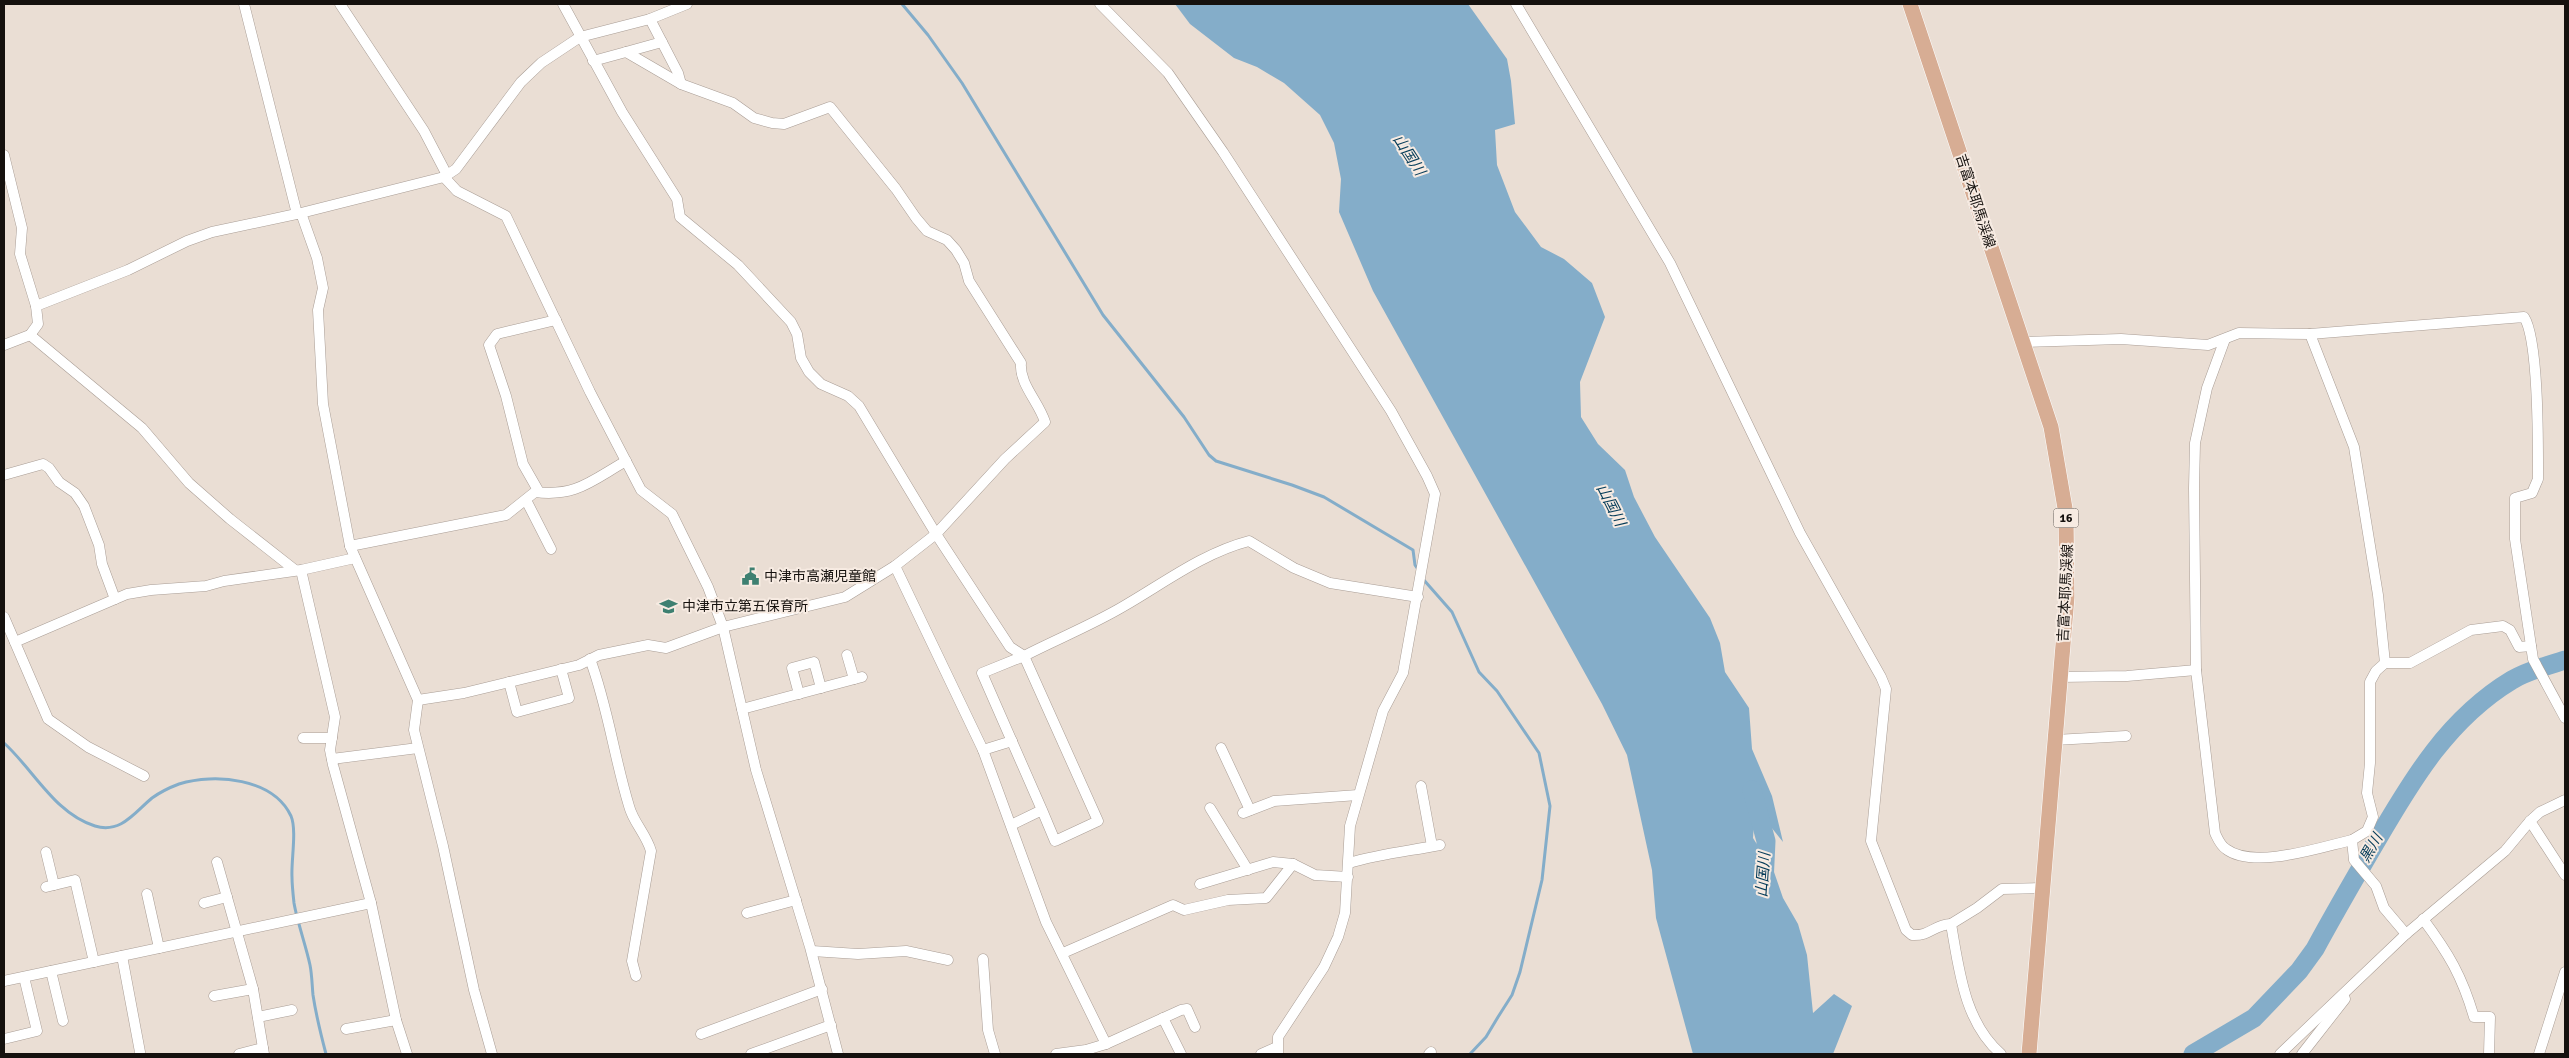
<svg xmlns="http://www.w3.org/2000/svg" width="2569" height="1058" viewBox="0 0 2569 1058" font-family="Signika,'Noto Sans JP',sans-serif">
<rect width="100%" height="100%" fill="#eaded4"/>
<path fill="#84adc9" d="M1175 4H1468L1507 59 1511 81 1515 124 1495 130 1497 165 1515 212 1541 247 1564 259 1592 283 1605 317 1580 382 1581 417 1598 444 1625 470 1634 497 1655 537 1710 618 1720 643 1725 672 1749 708 1752 749 1772 796 1783 842 1755 807 1753 838 1774 872 1783 898 1798 924 1807 955 1813 1013 1834 994 1852 1006 1833 1054H1693L1656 918 1652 870 1627 755 1602 704 1373 291 1339 212 1341 179 1334 143 1320 115 1284 83 1257 67 1234 58 1190 24Z"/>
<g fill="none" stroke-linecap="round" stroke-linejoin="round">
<g stroke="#84adc9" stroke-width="3">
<path d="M902 4 928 35 962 83 1103 315 1184 417 1209 455 1216 461 1292 485 1324 497 1413 550 1415 565 1419 571"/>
<path d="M1423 579 1452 612 1479 672 1497 691 1539 753 1550 806 1542 880 1520 972 1512 995 1498 1017 1486 1037 1470 1054"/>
<path d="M4 743C33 769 55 814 95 826 121 834 135 812 152 798 159 793 171 787 179 784 215 773 273 778 291 816 297 830 291 861 292 877 292 885 293 894 294 903 297 921 306 946 310 965 312 975 312 985 313 995 316 1015 321 1035 326 1054"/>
</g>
<g stroke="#84adc9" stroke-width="19">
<path d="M1752 790 1766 841 1764 883"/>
<path d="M2193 1054 2254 1018 2299 971 2315 949C2335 912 2356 876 2377 840 2413 778 2449 718 2512 680 2529 670 2547 666 2565 660"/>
</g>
<defs>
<g id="street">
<path d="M244 4 297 214"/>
<path d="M340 4 424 131 447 175"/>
<path d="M563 4 622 112 677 199 680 217 738 265 791 322 797 334 801 358 809 372 821 384 848 396 859 406 936 534 1010 647 1024 656C1057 639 1092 625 1124 606 1164 583 1203 553 1249 541L1294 568 1330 583 1418 597"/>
<path d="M1100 4 1168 73 1223 152 1391 411 1427 476 1435 494 1403 673 1383 711 1350 826 1345 913 1338 937 1324 967 1278 1037V1054"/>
<path d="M1516 4 1670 263 1800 533 1881 677 1886 689 1871 841 1906 930 1912 935C1931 936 1933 925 1951 924"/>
<path d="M650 19 678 73 681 84"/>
<path d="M626 52 662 42"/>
<path d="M4 155 22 228 20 254 36 306"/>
<path d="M444 177 457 191 506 216 590 392 641 490 672 514 708 587 723 627 756 770 810 947 838 1054"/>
<path d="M301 213 317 258 323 288 318 310 323 404 350 546 418 700 414 730 443 846 474 990 492 1054"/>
<path d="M2310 334 2354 447 2378 595 2385 663 2376 671 2370 682V763L2367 793 2373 817 2367 831 2352 840 2354 860 2376 886 2384 908 2406 934"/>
<path d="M30 335 142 428 189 483 230 519 295 570"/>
<path d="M2225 339 2207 388 2195 443 2194 488 2196 670 2215 833C2218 839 2220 845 2226 849 2254 870 2321 847 2352 840"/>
<path d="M2022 342 2121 339 2208 345 2239 333 2310 334 2524 317C2539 340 2538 446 2538 479L2532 493 2515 498V539L2533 659 2565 718"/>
<path d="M4 345 30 335 38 324 36 306 128 270 187 241 212 232 301 213 444 177 456 169 521 82 541 63 580 37 650 19 687 4"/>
<path d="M4 475 43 464 49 468 59 482 75 493 84 506 99 545 102 564 115 599"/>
<path d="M539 492 523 464 506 396 489 345 497 334 556 320"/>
<path d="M526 500 551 549"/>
<path d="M350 546 506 515 535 492C576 497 591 481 626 461"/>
<path d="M895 566 983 750 1046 922 1106 1044 1086 1050 1056 1054"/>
<path d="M301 570 335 717 330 750 333 765 371 903 396 1020 407 1054"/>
<path d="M4 617 48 719 88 747 144 776"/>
<path d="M15 642 127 594 151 590 206 586 224 581 301 570 355 558"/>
<path d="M847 655 854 679"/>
<path d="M590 659C608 707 614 757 629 806 633 822 646 834 651 851L632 961 636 976"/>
<path d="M2385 663H2410L2471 630 2503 626 2510 630 2519 647 2531 646"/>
<path d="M2060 677 2127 676 2196 670"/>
<path d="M509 682 517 712 569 698 561 669"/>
<path d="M799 694 792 668 814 662 821 688"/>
<path d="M418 700 464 693 579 665 599 655 648 645 666 648 723 627 845 597 895 566 936 534 1005 459 1045 422C1039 402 1019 384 1021 363L969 281 964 263 956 250 947 240 927 231 916 218 896 189 830 107 784 124 772 123 754 118 733 103 681 84 626 52 593 61"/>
<path d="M742 709 862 677"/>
<path d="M303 738H332"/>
<path d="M2055 740 2126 736"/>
<path d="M1221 748 1250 810"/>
<path d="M983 750 1012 741"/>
<path d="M332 759 418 748"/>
<path d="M1421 786 1432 846"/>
<path d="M1210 808 1248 870"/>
<path d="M1243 813 1274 801 1358 795"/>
<path d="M2530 821 2565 875"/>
<path d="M1011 825 1042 810 1055 841 1098 821 1024 656 982 673 1042 810"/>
<path d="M46 852 54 885"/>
<path d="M217 862 253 989 264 1054"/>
<path d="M1349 863C1379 854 1409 851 1440 845"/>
<path d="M1200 884 1273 862 1293 864"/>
<path d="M46 887 75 880 94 962"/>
<path d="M147 894 159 948"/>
<path d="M204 903 227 897"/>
<path d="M747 913 796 900"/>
<path d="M2423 919C2449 954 2462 976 2474 1017H2490L2489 1054"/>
<path d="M812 951 858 954 906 951 948 960"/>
<path d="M1063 953 1173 905 1184 910 1228 900 1266 898 1293 864 1315 875 1348 877"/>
<path d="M122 956 140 1052"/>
<path d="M983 959 988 1030 995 1054"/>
<path d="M51 971 63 1021"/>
<path d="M4 981 371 903"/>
<path d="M214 996 253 989"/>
<path d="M258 1017 292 1010"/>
<path d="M1163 1018 1181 1054"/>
<path d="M346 1029 396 1020"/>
<path d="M701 1034 822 989"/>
<path d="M4 1039 37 1031 24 977"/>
<path d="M1106 1044 1181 1010 1187 1009 1195 1027"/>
<path d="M239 1054 263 1048"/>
<path d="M751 1054 831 1025"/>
<path d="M1261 1054 1277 1047"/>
<path d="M1429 1054 1431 1052"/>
<path d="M2001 1054C1964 1022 1959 969 1951 924L1977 908 2002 889 2043 888"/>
<path d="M2280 1054 2406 934 2505 851 2530 821 2540 812 2565 800"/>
<path d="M2302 1054 2345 999 2344 996"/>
<path d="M2539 1054 2565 972"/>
</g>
<path id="primary" d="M1910 4 2051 427 2066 514 2067 597 2029 1054"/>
</defs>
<use href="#street" stroke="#a99d95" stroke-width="11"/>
<use href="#primary" stroke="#fff" stroke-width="16"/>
<use href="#street" stroke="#fff" stroke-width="10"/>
<use href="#primary" stroke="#d7ad94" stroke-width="15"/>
</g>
<defs>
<symbol id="civic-bare" viewBox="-9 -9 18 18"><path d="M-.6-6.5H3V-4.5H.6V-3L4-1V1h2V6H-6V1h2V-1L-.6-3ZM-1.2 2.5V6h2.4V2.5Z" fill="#3e8071" stroke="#f7ebe2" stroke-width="2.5" paint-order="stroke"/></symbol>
<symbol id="school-bare" viewBox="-9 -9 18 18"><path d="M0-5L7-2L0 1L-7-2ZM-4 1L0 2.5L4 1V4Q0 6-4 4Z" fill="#3e8071" stroke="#f7ebe2" stroke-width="2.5" paint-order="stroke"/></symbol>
</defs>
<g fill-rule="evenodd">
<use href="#civic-bare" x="738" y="564" width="25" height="25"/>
<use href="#school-bare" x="656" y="594" width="25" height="25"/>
</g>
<g text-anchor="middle" stroke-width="4" stroke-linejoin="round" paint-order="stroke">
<rect fill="#f7ebe2" stroke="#59524e" stroke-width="1" x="2053.5" y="508.5" width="25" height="19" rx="4"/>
<g font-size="12" font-weight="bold" fill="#15110e">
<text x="2066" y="522">16</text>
</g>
<g font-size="14" fill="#15110e" stroke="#f7ebe2">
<text transform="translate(1976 201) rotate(72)" y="5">吉富本耶馬渓線</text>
<text transform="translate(2065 593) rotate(-87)" y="5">吉富本耶馬渓線</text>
</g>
<g font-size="14" fill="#15110e" stroke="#f7ebe2" text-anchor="start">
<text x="764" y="581">中津市高瀬児童館</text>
<text x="682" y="611">中津市立第五保育所</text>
</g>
<g font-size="15" font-style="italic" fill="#053c59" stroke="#f7ebe2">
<text transform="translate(1409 155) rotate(57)" y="5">山国川</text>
<text transform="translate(1611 505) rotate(63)" y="5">山国川</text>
<text transform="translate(2371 848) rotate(-60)" y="5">黒川</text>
<text transform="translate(1763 875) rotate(-86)" y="5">山国川</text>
</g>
</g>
<rect width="2569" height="1058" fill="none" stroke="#15110e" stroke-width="10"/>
</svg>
